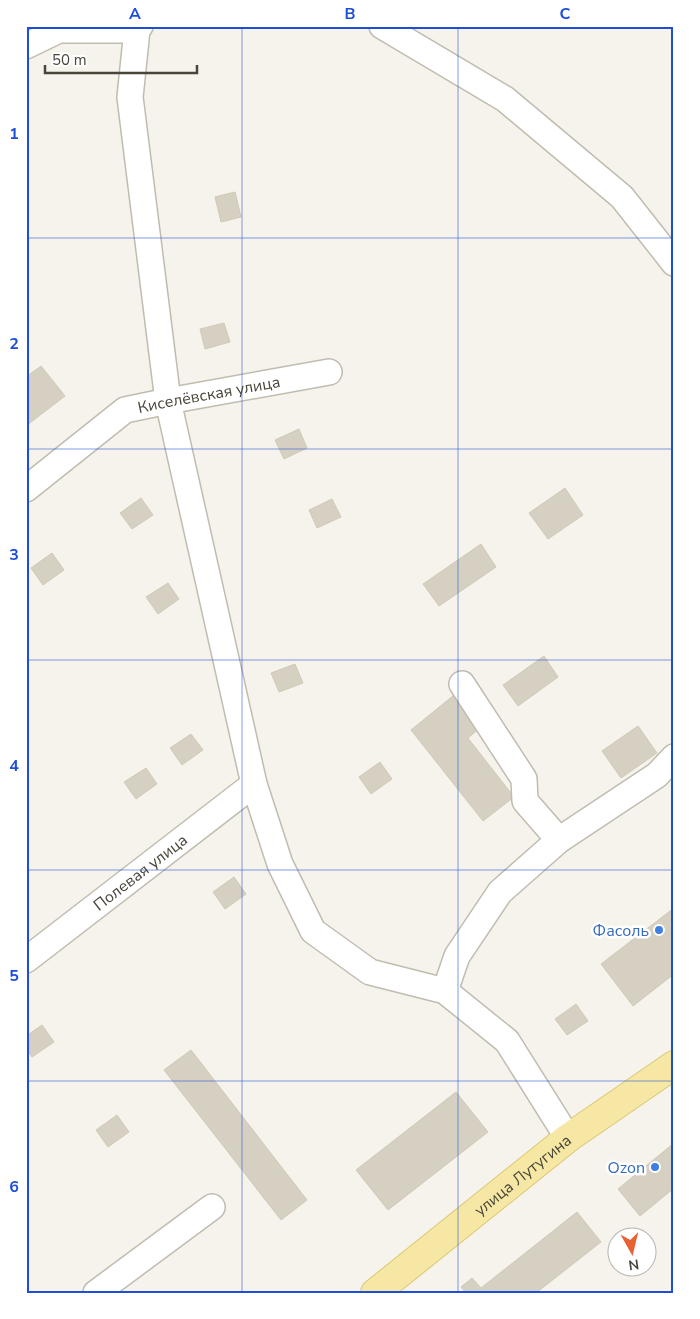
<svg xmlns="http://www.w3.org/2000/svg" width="700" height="1319" viewBox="0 0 700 1319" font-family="'Nunito Sans',sans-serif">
<rect width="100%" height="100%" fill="#f5f3ec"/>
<g fill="#d5d0c2" stroke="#d0c9b6">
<path d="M235 192 241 217 221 222 215 197Z"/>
<path d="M224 323 230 342 205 349 200 329Z"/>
<path d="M41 366 65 396 26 426V377Z"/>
<path d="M299 429 307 448 284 459 275 440Z"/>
<path d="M565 488 583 515 548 539 529 513Z"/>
<path d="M141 498 153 515 132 529 120 513Z"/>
<path d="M332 499 341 517 317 528 309 510Z"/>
<path d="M481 544 496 567 439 606 423 584Z"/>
<path d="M52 553 64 570 43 585 31 568Z"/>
<path d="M168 583 179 599 158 614 146 597Z"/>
<path d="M544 656 558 677 518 706 503 685Z"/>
<path d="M295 664 303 683 279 692 271 673Z"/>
<path d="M454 695 480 728 468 738 514 797 483 821 411 730Z"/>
<path d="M638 726 657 753 621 778 602 751Z"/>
<path d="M191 734 203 750 182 765 170 748Z"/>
<path d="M380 762 392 779 371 794 359 777Z"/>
<path d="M146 768 157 784 136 799 124 782Z"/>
<path d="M234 877 246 894 225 909 213 892Z"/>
<path d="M674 908V974L633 1006 601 964Z"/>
<path d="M576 1004 588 1021 567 1035 555 1019Z"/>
<path d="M42 1025 54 1042 32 1057 26 1048V1036Z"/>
<path d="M191 1050 307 1200 281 1220 164 1070Z"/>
<path d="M456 1092 488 1132 388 1210 356 1170Z"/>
<path d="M117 1115 129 1132 108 1147 96 1130Z"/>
<path d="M674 1143V1188L640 1216 618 1189Z"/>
<path d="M577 1212 601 1242 536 1293H466L461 1287 472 1278 481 1288Z"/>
</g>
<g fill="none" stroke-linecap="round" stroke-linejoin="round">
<defs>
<g id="minor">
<path d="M140 26 137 30 130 97 168 401 254 784 280 864 313 931 370 972 445 991 507 1041 568 1138"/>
<path d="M382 26 505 99 622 197 674 263"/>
<path d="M26 46 59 30H137"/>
<path id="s1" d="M26 489 125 410 168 401 329 372"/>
<path d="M462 684 524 779 525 801 559 840"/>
<path id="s2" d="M26 960 254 784"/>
<path d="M445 991 457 956 500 892 559 840 657 775 674 757"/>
<path d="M96 1293 212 1207"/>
</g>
<g id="major">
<path id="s3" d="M375 1293 568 1138 674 1065"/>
</g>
</defs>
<use href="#minor" stroke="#c0bcaf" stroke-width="28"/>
<use href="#major" stroke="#dac874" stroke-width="30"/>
<use href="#minor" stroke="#fff" stroke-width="25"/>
<use href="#major" stroke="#f6e8a4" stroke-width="28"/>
</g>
<path fill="none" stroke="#1d4ed8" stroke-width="1" stroke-opacity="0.55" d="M242 26V1293M458 26V1293M26 238H674M26 449H674M26 660H674M26 870H674M26 1081H674"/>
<g fill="#3f7fe0" stroke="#fff" stroke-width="2">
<circle cx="659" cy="930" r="5"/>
<circle cx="655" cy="1167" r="5"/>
</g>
<g text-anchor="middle" stroke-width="5" stroke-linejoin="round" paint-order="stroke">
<g font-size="16" fill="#49453a" stroke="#fff">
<text dy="6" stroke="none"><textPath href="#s1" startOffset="212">Киселёвская улица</textPath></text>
<text dy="6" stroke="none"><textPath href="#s2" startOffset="144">Полевая улица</textPath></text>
<text dy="6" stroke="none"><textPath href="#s3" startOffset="189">улица Лутугина</textPath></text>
</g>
<g font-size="16" fill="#366cbe" stroke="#fff" text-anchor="end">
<text x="649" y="936">Фасоль</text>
<text x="645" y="1173">Ozon</text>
</g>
</g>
<rect width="700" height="1319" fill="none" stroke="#ffffff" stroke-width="55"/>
<g transform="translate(632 1252) rotate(172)"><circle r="24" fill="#ffffff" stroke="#b6b5b0"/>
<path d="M0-4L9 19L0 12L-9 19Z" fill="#e86130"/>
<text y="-8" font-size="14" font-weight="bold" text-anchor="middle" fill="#49453a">N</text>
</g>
<path d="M45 65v8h152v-8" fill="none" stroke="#49453a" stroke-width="2.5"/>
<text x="52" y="65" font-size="15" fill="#49453a" stroke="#ffffff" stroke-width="4" paint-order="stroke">50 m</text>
<rect x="28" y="28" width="644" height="1264" fill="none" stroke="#1d4ed8" stroke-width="2"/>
<g font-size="16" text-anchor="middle" font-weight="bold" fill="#1d4ed8">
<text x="135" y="19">A</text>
<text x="350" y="19">B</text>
<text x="565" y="19">C</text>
<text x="14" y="139">1</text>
<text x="14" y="349">2</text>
<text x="14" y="560">3</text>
<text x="14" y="771">4</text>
<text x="14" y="981">5</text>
<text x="14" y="1192">6</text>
</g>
</svg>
